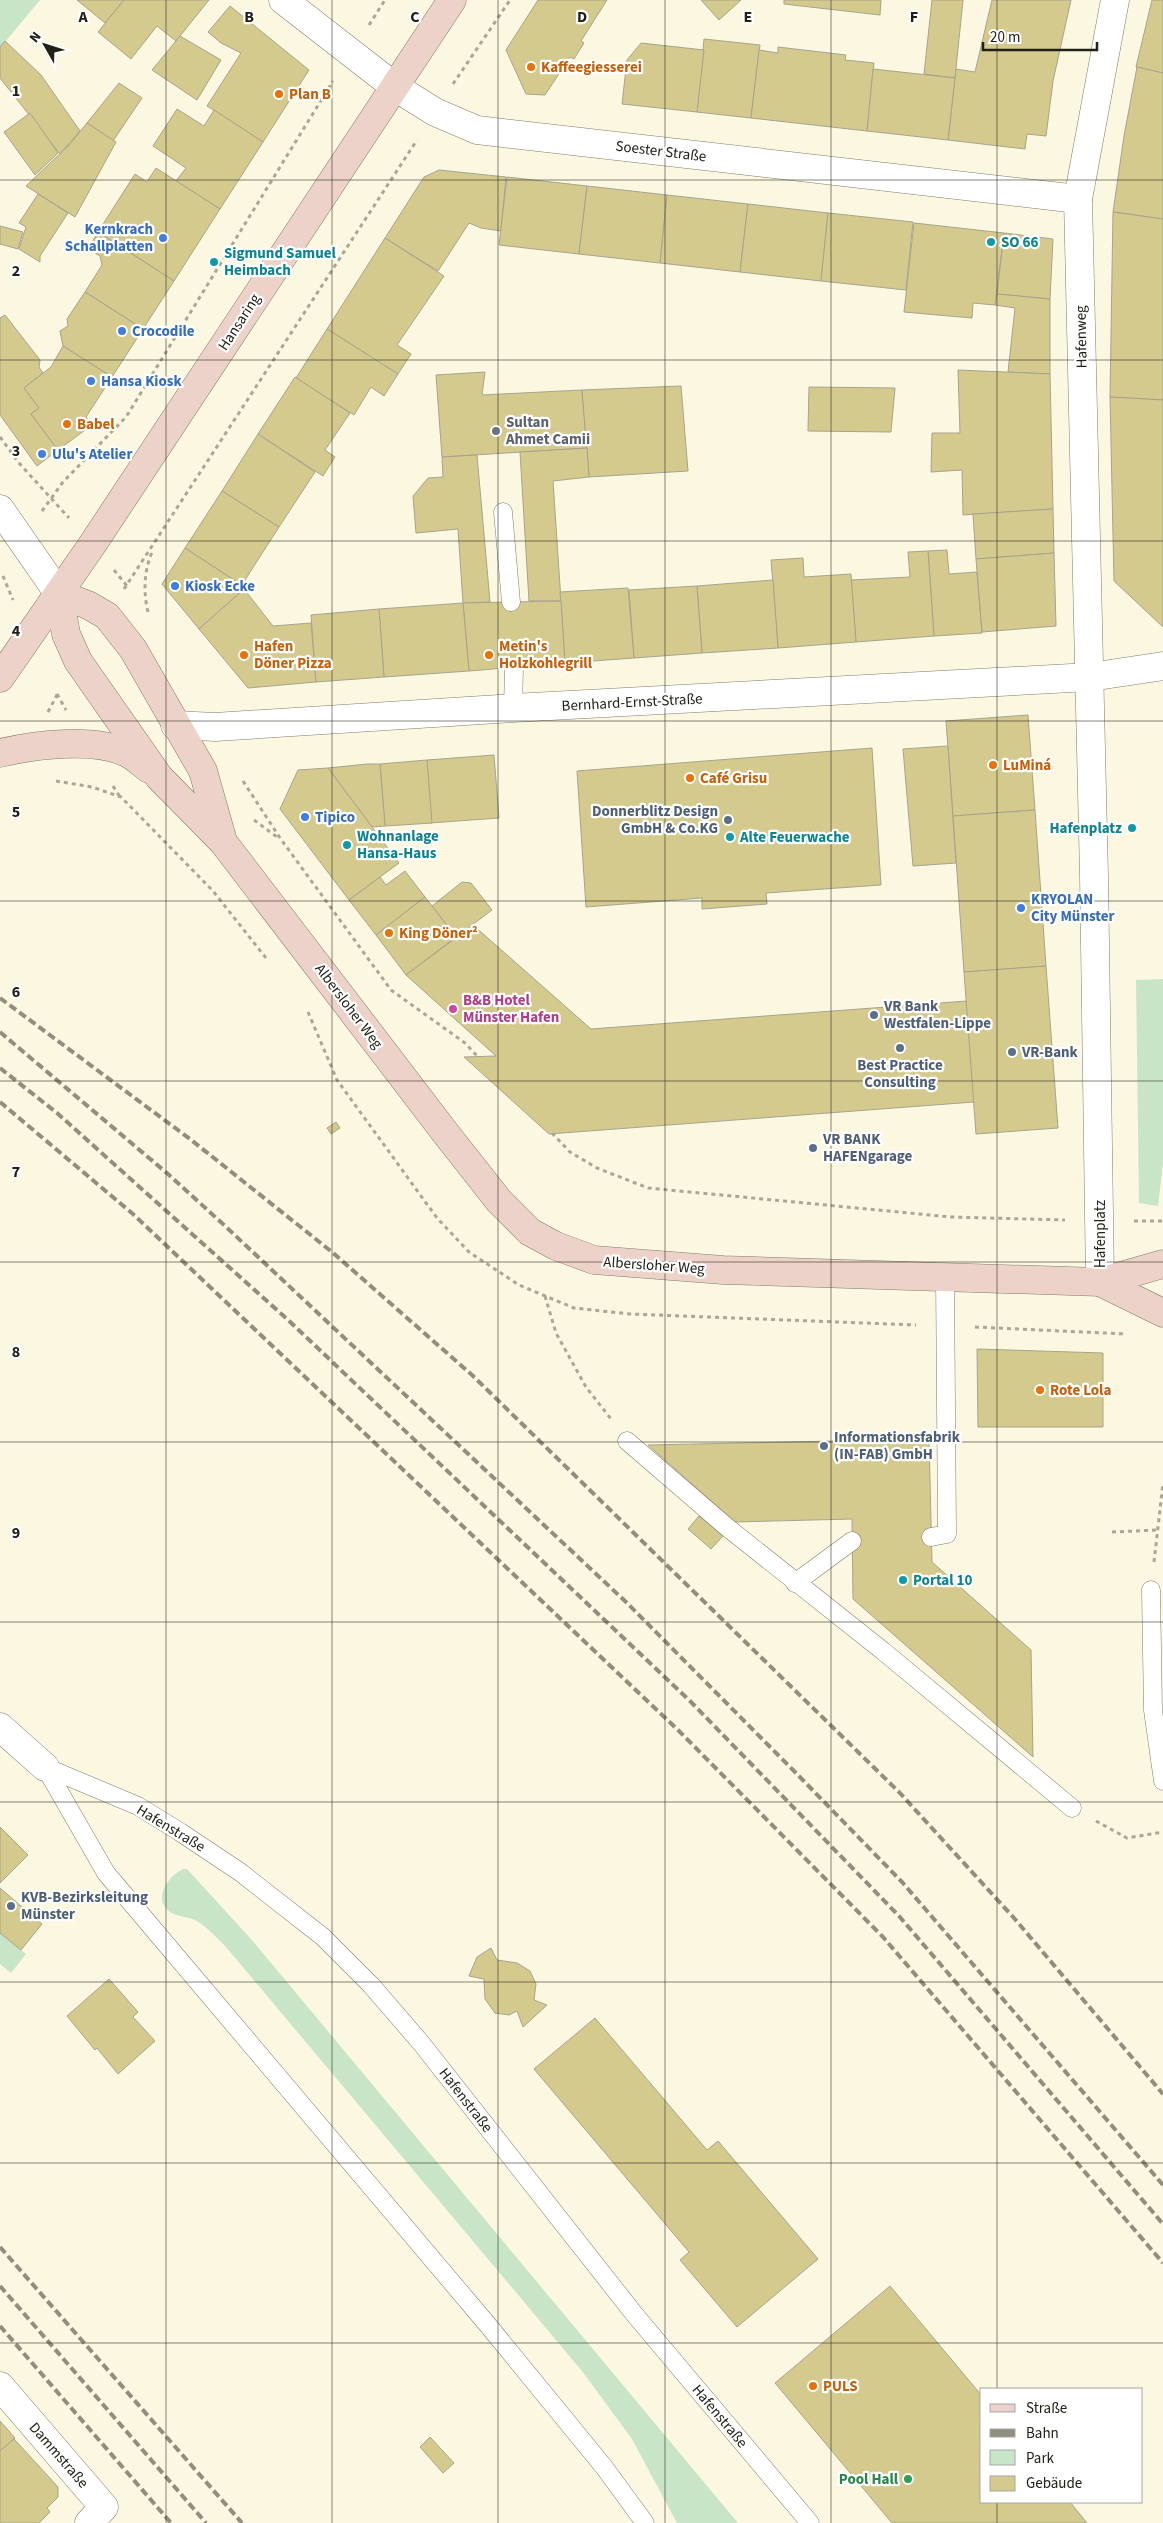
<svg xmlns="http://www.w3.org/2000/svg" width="1163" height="2523" viewBox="0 0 1163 2523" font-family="'Source Sans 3',sans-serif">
<rect width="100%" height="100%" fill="#fbf7e0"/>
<g fill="#c9e5c7">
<path d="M0 0H40L0 48Z"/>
<path d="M1163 979V1163L1158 1206 1139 1203 1136 980Z"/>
<path d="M183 1869H187L251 1939 738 2523H677L632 2439 582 2371 226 1947C217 1938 208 1928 197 1921 190 1917 181 1917 174 1914 151 1903 165 1878 183 1869Z"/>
<path d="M0 1933 26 1954 11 1973 0 1964Z"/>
</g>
<g fill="#d5ca8e" stroke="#a7a48e">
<path d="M77 0H124L105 23Z"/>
<path d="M124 0H209L176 41 157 26 131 59 98 32Z"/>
<path d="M538 0H607L581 41 584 43 574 59 570 57 545 95 526 94 506 50Z"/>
<path d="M701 0H741L719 20Z"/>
<path d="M784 0H881L880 15 784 4Z"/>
<path d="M932 0H963L955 78 924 74Z"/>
<path d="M992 0H1071L1053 81 1046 136 1027 134 1025 149 948 140 956 69 975 72Z"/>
<path d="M1152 0H1163V73L1136 67Z"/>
<path d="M230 6 309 70 263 142 207 106 241 53 221 43 208 32Z"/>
<path d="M180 36 221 60 197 100 152 70Z"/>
<path d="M704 39 760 45 751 118 697 112Z"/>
<path d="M5 41 41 75 80 131 60 154 0 78V47Z"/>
<path d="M641 43 704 50 697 112 622 104 627 60Z"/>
<path d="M778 47 846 55 845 60 874 63 867 131 751 118 759 50 778 53Z"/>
<path d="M1137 67 1163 73V219L1113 212 1124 136Z"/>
<path d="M873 69 955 78 948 140 867 131Z"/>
<path d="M119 83 142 98 113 141 87 123Z"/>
<path d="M177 109 204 126 214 110 263 142 220 209 176 181 186 168 153 146Z"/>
<path d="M30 113 58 153 35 175 4 132Z"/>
<path d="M87 123 116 142 75 217 26 186 69 145Z"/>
<path d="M156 168 220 209 174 281 98 232 135 174 147 182Z"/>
<path d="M439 170 506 177 501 231 481 228 469 223 438 271 385 238 424 177Z"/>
<path d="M507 177 587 186 579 254 499 245Z"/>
<path d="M587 186 667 195 660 263 579 254Z"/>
<path d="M38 194 68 213 40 256V262L19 249 26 227 19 223Z"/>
<path d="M667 195 748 204 740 272 660 263Z"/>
<path d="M748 204 828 213 821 281 740 272Z"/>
<path d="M1113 212 1163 219V400L1110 397Z"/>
<path d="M828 213 913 222 906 290 821 281Z"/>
<path d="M914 223 1004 233 995 305 973 303 972 318 904 312Z"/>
<path d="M0 226 23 232 18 249 0 244Z"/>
<path d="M98 232 174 281 143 329 85 292 102 265 100 256 88 249Z"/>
<path d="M1004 233 1053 239 1050 299 997 294Z"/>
<path d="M385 238 444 276 397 345 411 354 398 374 327 329Z"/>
<path d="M85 292 143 329 112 377 63 346 60 331 68 326 67 319Z"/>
<path d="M997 294 1050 299V374L1008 372 1015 308 995 305Z"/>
<path d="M5 315 40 360 39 367 43 373 24 388 39 408 31 414 58 450 37 466 0 415V318Z"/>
<path d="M327 329 398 374 384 396 371 387 354 415 296 378Z"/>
<path d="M63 346 112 377 86 417 92 425 58 450 31 414 39 408 24 388 51 367Z"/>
<path d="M958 370 1050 374 1053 509 963 515 962 470 931 472 932 433H960Z"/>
<path d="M485 372 482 395 582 390 587 448 442 457 436 375Z"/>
<path d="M295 377 350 413 325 450 335 457 323 476 258 434Z"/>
<path d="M681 386 688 471 589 477 582 390Z"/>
<path d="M809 387 895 388 891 432 808 431Z"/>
<path d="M1110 397 1163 400V627L1114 581Z"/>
<path d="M258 434 315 472 279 527 222 491Z"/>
<path d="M587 448 589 477 553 481 561 601H529L520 452Z"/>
<path d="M477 455 490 602 463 603 458 529 416 533 413 496 428 478 443 477 442 457Z"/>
<path d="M222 491 279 527 245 580 237 582 185 548Z"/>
<path d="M1053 509 1054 553 976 559 973 514Z"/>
<path d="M185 548 237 582 244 589 199 629 162 584Z"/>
<path d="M947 550 949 574 977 572 982 633 934 636 928 551Z"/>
<path d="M928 551 934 636 856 642 851 580 910 577 908 552Z"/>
<path d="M1054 553 1056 626 982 632 976 559Z"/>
<path d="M803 558 804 577 851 574 856 642 778 648 771 560Z"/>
<path d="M773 580 778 648 702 653 697 586Z"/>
<path d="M697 586 702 653 634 658 629 590Z"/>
<path d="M628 588 634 658 565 663 560 592Z"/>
<path d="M244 589 273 626 311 623 316 682 248 688 199 629Z"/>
<path d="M561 601 565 663 469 671 463 603Z"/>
<path d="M463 603 469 671 384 677 379 609Z"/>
<path d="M379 609 384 677 316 682 311 615Z"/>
<path d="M1028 715 1035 810 953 816 946 721Z"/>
<path d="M948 746 956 863 913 866 903 749Z"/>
<path d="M872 748 881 885 766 893 767 904 702 909V898L586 907 577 771Z"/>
<path d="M494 755 499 818 430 823 427 760Z"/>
<path d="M427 760 432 823 385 826 380 764Z"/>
<path d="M367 764H380L385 826 372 827 328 768Z"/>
<path d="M328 768 399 863 349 900 280 809 298 770Z"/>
<path d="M1035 810 1046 966 964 972 953 816Z"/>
<path d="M405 871 425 897 376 935 349 900 380 877 386 885Z"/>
<path d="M462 882 471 883 492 910 456 937 432 906Z"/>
<path d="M425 897 456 937 406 975 376 935Z"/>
<path d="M473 925 591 1029 967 1001 974 1102 549 1134 464 1057 496 1056 406 975Z"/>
<path d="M1046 966 1058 1128 976 1134 964 972Z"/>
<path d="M336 1122 340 1128 331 1134 327 1128Z"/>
<path d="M977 1349 1103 1353V1427H978Z"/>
<path d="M929 1439 932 1562 1031 1650 1033 1757 853 1599 852 1519 735 1522 648 1445Z"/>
<path d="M699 1516 723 1536 711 1549 688 1529Z"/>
<path d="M0 1827 28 1855 0 1883Z"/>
<path d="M0 1888 42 1924 21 1950 0 1933Z"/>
<path d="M491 1948 497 1960 517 1963 530 1971 536 1984 534 2000 547 2005 523 2027 517 2011 509 2015 495 2013 485 1999 484 1979 469 1976 477 1957Z"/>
<path d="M109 1979 138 2012 133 2017 155 2041 118 2074 97 2048 95 2050 67 2016Z"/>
<path d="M595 2018 707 2150 718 2141 818 2259 737 2327 680 2260 689 2252 534 2069Z"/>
<path d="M890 2286 982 2396V2502H1070L1087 2523H892L775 2383Z"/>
<path d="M0 2421 15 2438 0 2451Z"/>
<path d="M430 2437 454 2463 443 2473 420 2447Z"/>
<path d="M14 2439 58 2487V2497L47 2508 50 2512 39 2523H0V2451Z"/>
</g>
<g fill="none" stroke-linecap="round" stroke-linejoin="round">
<defs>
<g id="service">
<path d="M503 512 511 602"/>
<path d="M513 708 514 668"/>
<path d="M627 1441 728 1528 883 1651 1072 1808"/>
<path d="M931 1537 947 1534 945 1276"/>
<path d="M795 1583 852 1541"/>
<path d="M1151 1590 1153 1710 1163 1781"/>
<path d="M45 1767 138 1806 180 1832 240 1872 323 1937 371 1985 421 2043 635 2315 810 2523"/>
<path d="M45 1767 106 1873 487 2324 604 2467 645 2523"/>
</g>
<g id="minor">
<path d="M283 0 395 87 435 112 477 130 1078 199"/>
<path d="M175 725 215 727 513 708 1090 677 1163 666"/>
<path d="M1100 1282 1094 876 1078 199 1115 0"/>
<path d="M0 1727 45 1767"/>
<path d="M0 2386 104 2507 89 2523"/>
</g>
<path id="tertiary" d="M0 509 59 594"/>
<g id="secondary">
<path d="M59 594 66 634 78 661 159 777 223 842 447 1135 499 1201 530 1232 556 1246 594 1260 723 1270 1100 1282 1163 1264"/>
<path d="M59 594 88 605 107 616 133 649 203 771 222 838"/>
<path d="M0 678 92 545 452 0"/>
<path d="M0 753C34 745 94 737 127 753 135 757 142 764 149 769"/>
<path d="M1100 1282 1163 1313"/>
</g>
</defs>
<use href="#service" stroke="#817d68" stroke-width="19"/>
<use href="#minor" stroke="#817d68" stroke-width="29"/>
<use href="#tertiary" stroke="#817d68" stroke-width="29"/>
<use href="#secondary" stroke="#817d68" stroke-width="29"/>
<g stroke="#aaa795" stroke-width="3" stroke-dasharray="4 4" stroke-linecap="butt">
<path d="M369 25 385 0"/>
<path d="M453 84 510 0"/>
<path d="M0 437 18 462 69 518"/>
<path d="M42 511 63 482 126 417 333 81"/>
<path d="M114 570 128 587"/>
<path d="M3 576 13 600"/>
<path d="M124 589 417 140"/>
<path d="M148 612C143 592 144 569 153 550"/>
<path d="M57 694 66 710"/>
<path d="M48 712 59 691"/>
<path d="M56 781 92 787 121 797 213 891 266 958"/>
<path d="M243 781 280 838 391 990 465 1043 478 1057"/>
<path d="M113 786 120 797"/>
<path d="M254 820 277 837"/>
<path d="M308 1012 337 1080 437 1218 469 1252 519 1285 574 1308 630 1314 916 1325"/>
<path d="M552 1133 570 1152 597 1168 648 1188 951 1217 1065 1220"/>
<path d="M1134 1221H1163"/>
<path d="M545 1296 556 1333 586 1387 611 1419"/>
<path d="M975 1327 1126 1334"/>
<path d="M1112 1532 1158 1530"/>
<path d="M1154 1562 1163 1483"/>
<path d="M1096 1821 1127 1838 1163 1832"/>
</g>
<use href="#service" stroke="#fff" stroke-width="18"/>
<use href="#minor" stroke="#fff" stroke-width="28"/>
<use href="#tertiary" stroke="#fff" stroke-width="28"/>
<use href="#secondary" stroke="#edd2c9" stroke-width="28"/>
<g stroke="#918e7e" stroke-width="4" stroke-dasharray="8 4" stroke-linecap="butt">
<path d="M0 998 190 1139 332 1252 472 1375 899 1792 1014 1918 1163 2094"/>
<path d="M0 1032 168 1174 224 1225 626 1602 795 1772 902 1882 1163 2185"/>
<path d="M0 1068 57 1113 287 1319 691 1702 899 1916 1163 2224"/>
<path d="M0 1102 133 1214 677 1729 883 1937 1163 2263"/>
<path d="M0 2247 242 2523"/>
<path d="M0 2286 206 2523"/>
<path d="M0 2326 171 2523"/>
</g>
</g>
<path fill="none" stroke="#212017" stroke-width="1" stroke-opacity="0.55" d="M166 0V2523M332 0V2523M498 0V2523M665 0V2523M831 0V2523M997 0V2389M0 180H1163M0 360H1163M0 541H1163M0 721H1163M0 901H1163M0 1081H1163M0 1262H1163M0 1442H1163M0 1622H1163M0 1802H1163M0 1982H1163M0 2163H1163M0 2343H1163M997 2502V2523"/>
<g fill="#e8710a" stroke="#fff" stroke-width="2">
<circle cx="531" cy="67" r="5"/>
<circle cx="279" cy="94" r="5"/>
<circle cx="67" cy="424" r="5"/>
<circle cx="244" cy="655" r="5"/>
<circle cx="489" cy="655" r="5"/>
<circle cx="993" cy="765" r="5"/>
<circle cx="690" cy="778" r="5"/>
<circle cx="389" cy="933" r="5"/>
<circle cx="1040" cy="1390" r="5"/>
<circle cx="813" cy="2386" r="5"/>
</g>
<g fill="#3f7fe0" stroke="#fff" stroke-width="2">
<circle cx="163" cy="238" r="5"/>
<circle cx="122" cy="331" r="5"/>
<circle cx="91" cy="381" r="5"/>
<circle cx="42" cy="454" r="5"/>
<circle cx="175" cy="586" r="5"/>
<circle cx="305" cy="817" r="5"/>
<circle cx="1021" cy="908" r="5"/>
</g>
<g fill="#0f9aa8" stroke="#fff" stroke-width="2">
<circle cx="991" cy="242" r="5"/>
<circle cx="214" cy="262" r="5"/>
<circle cx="1132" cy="828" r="5"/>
<circle cx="730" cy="837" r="5"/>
<circle cx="347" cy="845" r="5"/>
<circle cx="903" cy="1580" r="5"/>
</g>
<circle fill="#6b7280" stroke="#fff" stroke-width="2" cx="496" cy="431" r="5"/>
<g fill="#5c6f8a" stroke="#fff" stroke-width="2">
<circle cx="728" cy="820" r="5"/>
<circle cx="874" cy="1015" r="5"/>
<circle cx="900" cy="1048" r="5"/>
<circle cx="1012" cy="1052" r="5"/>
<circle cx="813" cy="1148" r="5"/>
<circle cx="824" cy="1446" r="5"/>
<circle cx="11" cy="1906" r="5"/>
</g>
<circle fill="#d1479c" stroke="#fff" stroke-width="2" cx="453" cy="1009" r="5"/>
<circle fill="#2e9e5b" stroke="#fff" stroke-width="2" cx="908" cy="2479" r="5"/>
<g text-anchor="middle" stroke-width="4.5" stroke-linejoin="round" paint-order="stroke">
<g font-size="15" font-weight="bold" fill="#c56008" stroke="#fff" text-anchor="start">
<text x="541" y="72">Kaffeegiesserei</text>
<text x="289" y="99">Plan B</text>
<text x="77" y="429">Babel</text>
<text x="254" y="651">Hafen<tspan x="254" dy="17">Döner Pizza</tspan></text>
<text x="499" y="651">Metin's<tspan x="499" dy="17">Holzkohlegrill</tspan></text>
<text x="1003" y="770">LuMiná</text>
<text x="700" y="783">Café Grisu</text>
<text x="399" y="938">King Döner²</text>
<text x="1050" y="1395">Rote Lola</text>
<text x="823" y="2391">PULS</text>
</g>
<g font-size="15" fill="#212017" stroke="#fff">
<text transform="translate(661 151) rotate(7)" y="5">Soester Straße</text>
<text transform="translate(239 322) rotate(-57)" y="5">Hansaring</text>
<text transform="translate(1081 337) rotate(-91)" y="5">Hafenweg</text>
<text transform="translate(632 702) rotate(-3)" y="5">Bernhard-Ernst-Straße</text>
<text transform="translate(349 1006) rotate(53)" y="5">Albersloher Weg</text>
<text transform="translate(1100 1234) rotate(-90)" y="5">Hafenplatz</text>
<text transform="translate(654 1265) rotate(4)" y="5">Albersloher Weg</text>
<text transform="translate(171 1828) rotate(31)" y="5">Hafenstraße</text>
<text transform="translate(466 2100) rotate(52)" y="5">Hafenstraße</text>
<text transform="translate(720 2416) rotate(50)" y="5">Hafenstraße</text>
<text transform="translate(59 2455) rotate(49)" y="5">Dammstraße</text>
</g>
<g font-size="15" font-weight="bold" fill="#366cbe" stroke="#fff" text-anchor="start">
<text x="153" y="234" text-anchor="end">Kernkrach<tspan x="153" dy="17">Schallplatten</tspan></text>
<text x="132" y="336">Crocodile</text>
<text x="101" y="386">Hansa Kiosk</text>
<text x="52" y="459">Ulu's Atelier</text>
<text x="185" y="591">Kiosk Ecke</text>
<text x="315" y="822">Tipico</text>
<text x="1031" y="904">KRYOLAN<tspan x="1031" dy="17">City Münster</tspan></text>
</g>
<g font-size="15" font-weight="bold" fill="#0d838f" stroke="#fff" text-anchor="start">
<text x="1001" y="247">SO 66</text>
<text x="224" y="258">Sigmund Samuel<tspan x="224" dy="17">Heimbach</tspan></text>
<text x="1122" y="833" text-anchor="end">Hafenplatz</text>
<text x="357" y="841">Wohnanlage<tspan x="357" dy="17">Hansa-Haus</tspan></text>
<text x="740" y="842">Alte Feuerwache</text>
<text x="913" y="1585">Portal 10</text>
</g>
<g font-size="15" font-weight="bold" fill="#5b616d" stroke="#fff" text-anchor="start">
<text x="506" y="427">Sultan<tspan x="506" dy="17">Ahmet Camii</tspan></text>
</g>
<g font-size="15" font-weight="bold" fill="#4e5e75" stroke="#fff" text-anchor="start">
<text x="718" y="816" text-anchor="end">Donnerblitz Design<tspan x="718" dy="17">GmbH &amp; Co.KG</tspan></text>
<text x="884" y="1011">VR Bank<tspan x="884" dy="17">Westfalen-Lippe</tspan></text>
<text x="1022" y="1057">VR-Bank</text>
<text x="900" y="1070" text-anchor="middle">Best Practice<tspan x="900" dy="17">Consulting</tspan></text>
<text x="823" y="1144">VR BANK<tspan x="823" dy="17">HAFENgarage</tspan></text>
<text x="834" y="1442">Informationsfabrik<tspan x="834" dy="17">(IN-FAB) GmbH</tspan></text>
<text x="21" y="1902">KVB-Bezirksleitung<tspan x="21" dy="17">Münster</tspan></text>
</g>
<g font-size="15" font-weight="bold" fill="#b23c85" stroke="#fff" text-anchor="start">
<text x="463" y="1005">B&amp;B Hotel<tspan x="463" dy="17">Münster Hafen</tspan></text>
</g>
<g font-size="15" font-weight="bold" fill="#27864d" stroke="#fff" text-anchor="end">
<text x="898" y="2484">Pool Hall</text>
</g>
</g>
<g font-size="16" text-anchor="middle" font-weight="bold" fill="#212017" stroke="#fff" stroke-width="4.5" stroke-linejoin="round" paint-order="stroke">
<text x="83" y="22">A</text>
<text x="249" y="22">B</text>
<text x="415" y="22">C</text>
<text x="582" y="22">D</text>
<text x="748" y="22">E</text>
<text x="914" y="22">F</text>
<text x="16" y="96">1</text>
<text x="16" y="276">2</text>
<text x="16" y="456">3</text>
<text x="16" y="636">4</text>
<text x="16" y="817">5</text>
<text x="16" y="997">6</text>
<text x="16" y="1177">7</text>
<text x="16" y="1357">8</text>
<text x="16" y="1538">9</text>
</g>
<rect x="980" y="2388" width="162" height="115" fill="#ffffff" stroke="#a6a6a2"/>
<rect x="990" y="2404" width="25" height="8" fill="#edd2c9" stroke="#a6a6a2"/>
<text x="1026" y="2413" font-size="15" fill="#212017">Straße</text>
<rect x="990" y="2429" width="25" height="8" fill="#918e7e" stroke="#a6a6a2"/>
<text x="1026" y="2438" font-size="15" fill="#212017">Bahn</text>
<rect x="990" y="2450" width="25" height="15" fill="#c9e5c7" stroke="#a6a6a2"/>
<text x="1026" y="2463" font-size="15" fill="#212017">Park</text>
<rect x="990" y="2476" width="25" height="15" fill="#d5ca8e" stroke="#a6a6a2"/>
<text x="1026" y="2488" font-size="15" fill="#212017">Gebäude</text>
<g transform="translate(45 45) rotate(309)" stroke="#ffffff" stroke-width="4" paint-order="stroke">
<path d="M0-4L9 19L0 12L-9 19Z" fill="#212017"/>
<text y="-8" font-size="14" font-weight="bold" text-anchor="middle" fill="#212017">N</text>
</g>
<path d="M983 42v8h114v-8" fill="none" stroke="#212017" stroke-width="2.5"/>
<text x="990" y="42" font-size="15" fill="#212017" stroke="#ffffff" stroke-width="4" paint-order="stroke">20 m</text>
</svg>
